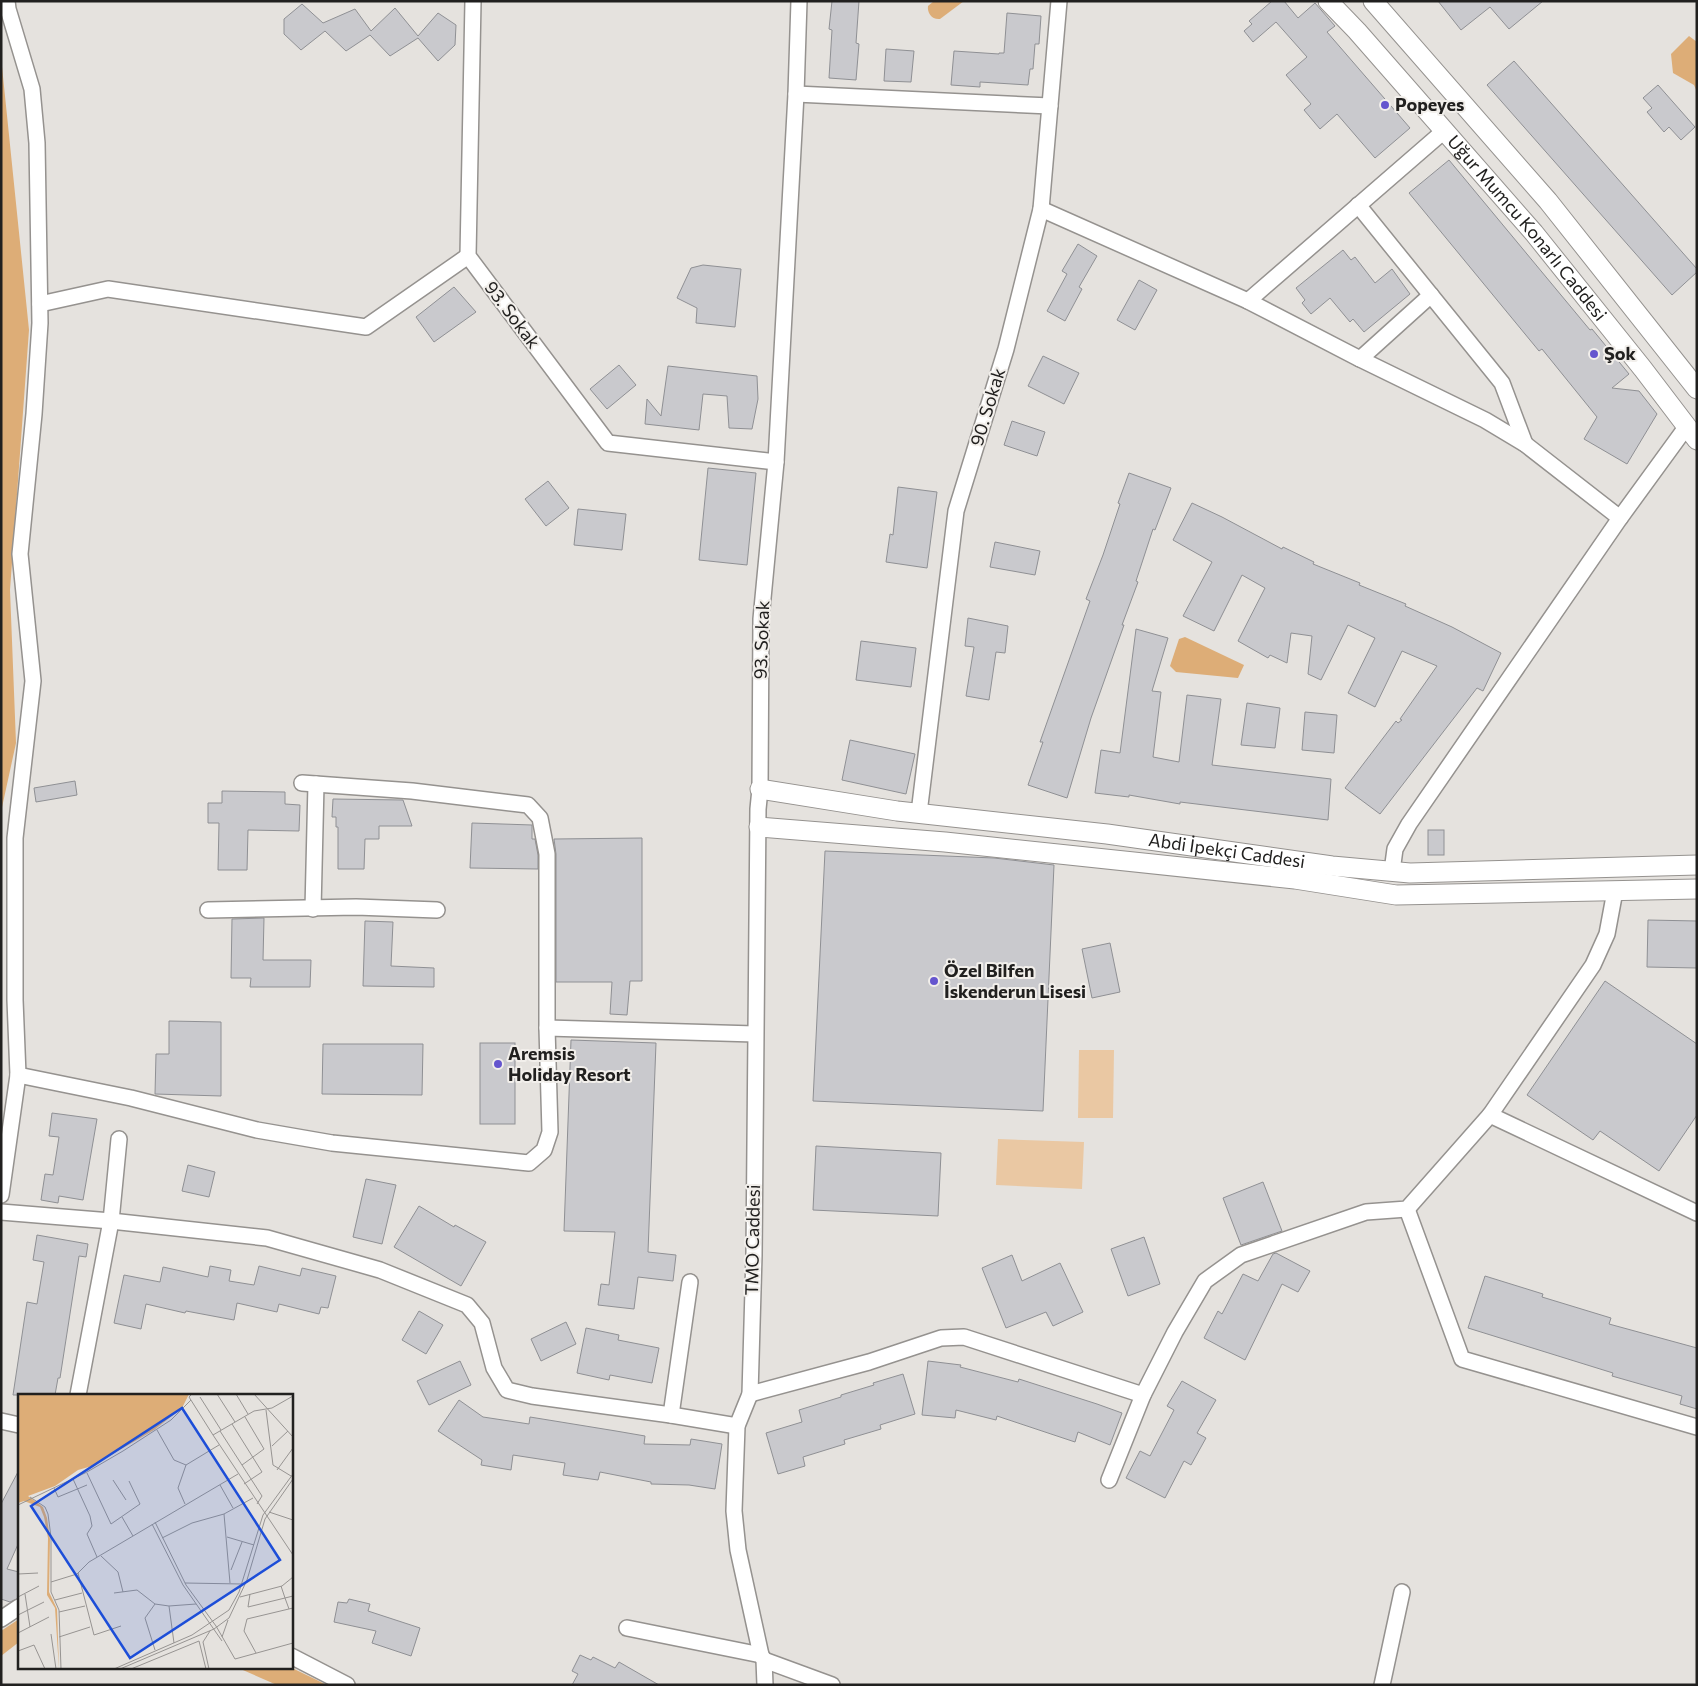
<svg xmlns="http://www.w3.org/2000/svg" width="1698" height="1686" viewBox="0 0 1698 1686" font-family="Commissioner,sans-serif">
<rect width="100%" height="100%" fill="#e5e2de"/>
<g fill="#eac8a3">
<path d="M1079 1050H1114L1113 1118H1078Z"/>
<path d="M998 1139 1084 1142 1082 1189 996 1185Z"/>
</g>
<g fill="#ddad77">
<path d="M934 1H964L940 19C932 20 927 13 928 6Z"/>
<path d="M1689 36 1697 42V92L1694 85 1673 73 1671 54Z"/>
<path d="M1 57 29 330 10 590 16 743 1 812Z"/>
<path d="M1185 637 1244 665 1238 678 1176 672 1170 666 1179 639Z"/>
<path d="M19 1619V1642L1 1656V1631Z"/>
<path d="M236 1667H290L327 1685H277Z"/>
</g>
<g fill="#c9c9cd" stroke="#8f9094">
<path d="M832 1H859L856 43 859 44 856 80 829 78 832 30 829 29Z"/>
<path d="M1272 1H1284L1298 18 1315 3 1335 26 1327 32 1410 128 1375 158 1337 114 1320 129 1304 110 1311 104 1286 75 1307 57 1276 22 1253 42 1244 31 1252 24 1249 21Z"/>
<path d="M1438 1H1543L1509 29 1490 7 1461 30Z"/>
<path d="M302 4 323 23 355 9 371 31 395 8 418 36 438 13 456 25 455 45 438 61 418 38 390 56 370 35 346 51 325 31 301 50 284 34V19Z"/>
<path d="M1007 13 1041 16 1039 44H1035L1033 69H1030L1028 85 980 82V87L951 85 954 51 999 54V53H1004Z"/>
<path d="M886 49 914 51 911 82 884 81Z"/>
<path d="M1514 61 1697 269V272L1672 295 1487 85Z"/>
<path d="M1658 85 1695 127 1681 140 1669 127 1664 132 1647 112 1652 108 1643 98Z"/>
<path d="M1449 160 1590 330 1592 329 1629 374 1612 388 1639 391 1657 414 1627 464 1584 439 1597 417 1542 349 1539 351 1409 193Z"/>
<path d="M1078 244 1097 256 1079 287 1082 289 1065 321 1047 311 1067 274 1062 271Z"/>
<path d="M1343 250 1351 260 1355 257 1375 283 1392 269 1410 294 1364 332 1353 319 1350 322 1330 298 1311 314 1302 303 1305 300 1296 288Z"/>
<path d="M703 265 741 269 735 327 696 323 697 308 677 298 691 268Z"/>
<path d="M1139 280 1157 290 1135 330 1117 320Z"/>
<path d="M454 287 476 312 434 342 416 317Z"/>
<path d="M1043 356 1079 373 1064 404 1028 386Z"/>
<path d="M619 365 636 385 607 409 590 389Z"/>
<path d="M668 366 757 376 758 399 752 429 729 428 727 396 703 394 699 430 645 424 647 399 661 416Z"/>
<path d="M1012 421 1045 432 1037 456 1004 445Z"/>
<path d="M708 468 756 473 747 565 699 560Z"/>
<path d="M1129 473 1171 488 1155 530 1153 529 1136 581 1138 582 1122 625H1124L1091 718 1067 798 1028 785 1043 742H1040L1090 601 1086 599 1103 555 1120 504 1118 503Z"/>
<path d="M548 481 569 508 546 526 525 499Z"/>
<path d="M898 487 937 492 927 568 886 562 890 534 893 535Z"/>
<path d="M1192 503 1222 517 1282 549 1283 547 1314 562 1313 564 1360 583 1359 585 1406 604 1405 606 1452 627 1501 653 1483 691 1477 688 1380 814 1345 788 1396 721 1398 723 1402 720 1400 719 1437 666 1402 651 1375 707 1348 693 1375 638 1348 625 1321 680 1308 674 1312 636 1291 633 1287 663 1270 655 1268 658 1238 641 1265 588 1242 575 1214 631 1183 616 1212 562 1173 540Z"/>
<path d="M578 509 626 514 622 550 574 545Z"/>
<path d="M995 542 1040 551 1035 575 990 567Z"/>
<path d="M968 618 1008 626 1005 653 996 652 989 700 966 696 974 647 965 646Z"/>
<path d="M1136 629 1168 638 1152 691 1161 692 1153 757 1179 762 1187 695 1221 699 1212 765 1331 779 1328 820 1180 802V804L1129 795V797L1095 793 1101 750 1120 753Z"/>
<path d="M861 641 916 648 911 687 856 680Z"/>
<path d="M1247 703 1280 708 1275 748 1241 745Z"/>
<path d="M1305 712 1337 715 1334 753 1302 750Z"/>
<path d="M850 740 915 754 906 794 842 780Z"/>
<path d="M75 781 77 795 36 802 34 788Z"/>
<path d="M222 791 285 792V804L300 805 299 831 248 830 247 870H218L219 823H208V803H222Z"/>
<path d="M333 799 403 800 412 826H379V839H365L364 869H338V827H336V817H332Z"/>
<path d="M472 823 532 825V839H535L538 855V869L470 868Z"/>
<rect x="1428" y="830" width="16" height="25"/>
<path d="M642 838V981H630L627 1015 610 1014 612 982H556V854L554 839Z"/>
<path d="M825 851 994 858 1054 865 1043 1111 813 1101Z"/>
<path d="M264 918 263 960H311L310 987H250L251 978H231L232 919Z"/>
<path d="M1648 920 1697 921V968L1647 967Z"/>
<path d="M365 921 393 922 391 966 434 968V987L363 986Z"/>
<path d="M1110 943 1120 992 1092 998 1082 949Z"/>
<path d="M1605 981 1697 1044V1115L1659 1171 1600 1131 1593 1140 1527 1095Z"/>
<path d="M169 1021 221 1022V1096L155 1094 156 1054H169Z"/>
<path d="M571 1040 656 1043 648 1252 676 1255 673 1281 638 1277 634 1309 598 1305 601 1284 609 1285 615 1232 564 1231Z"/>
<rect x="480" y="1043" width="35" height="81"/>
<path d="M323 1044H423L422 1095 322 1094Z"/>
<path d="M52 1113 97 1119 83 1200 59 1196 58 1203 41 1200 45 1174 53 1175 59 1137 49 1136Z"/>
<path d="M816 1146 941 1153 938 1216 813 1210Z"/>
<path d="M188 1165 215 1172 209 1197 182 1191Z"/>
<path d="M366 1179 396 1185 382 1244 353 1237Z"/>
<path d="M1263 1182 1282 1231 1241 1245 1223 1198Z"/>
<path d="M419 1206 454 1227 455 1225 486 1242 461 1286 394 1247Z"/>
<path d="M37 1235 88 1244 86 1257 79 1256 60 1378H58L55 1395H13L27 1302 37 1304 44 1262 33 1260Z"/>
<path d="M1144 1237 1160 1284 1128 1296 1111 1249Z"/>
<path d="M1276 1253 1310 1271 1298 1292 1282 1284 1245 1360 1204 1338 1218 1311 1222 1314 1243 1274 1258 1281 1273 1254Z"/>
<path d="M1012 1255 1022 1281 1060 1263 1083 1312 1053 1326 1046 1312 1006 1328 982 1268Z"/>
<path d="M210 1266 231 1270 229 1281 254 1285 259 1266 300 1276 302 1268 336 1276 328 1308 321 1307 319 1314 279 1304 277 1312 237 1303 234 1320 186 1311 185 1313 146 1304 141 1329 114 1323 124 1275 160 1282 163 1267 208 1277Z"/>
<path d="M1485 1276 1543 1294 1542 1297 1611 1318 1609 1324 1697 1348V1409L1680 1404 1682 1396 1612 1376 1613 1373 1468 1328Z"/>
<path d="M419 1311 443 1325 426 1354 402 1340Z"/>
<path d="M566 1322 576 1344 541 1361 531 1339Z"/>
<path d="M586 1328 619 1335 618 1340 659 1348 652 1383 610 1375 609 1380 577 1373Z"/>
<path d="M460 1361 471 1385 429 1405 417 1381Z"/>
<path d="M928 1361 961 1365 960 1367 1018 1382 1019 1379 1097 1404 1122 1413 1110 1445 1078 1432 1075 1442 997 1416 996 1420 956 1410 955 1418 922 1415Z"/>
<path d="M903 1374 915 1414 880 1425 881 1429 844 1440 845 1444 803 1457 805 1466 778 1474 766 1433 802 1422 799 1410 841 1397V1395L874 1385 873 1383Z"/>
<path d="M1182 1381 1216 1400 1197 1433 1206 1438 1191 1465 1184 1461 1165 1498 1126 1478 1140 1451 1150 1456 1174 1410 1167 1406Z"/>
<path d="M459 1400 483 1417 529 1424 530 1417 616 1431 645 1436 644 1444 690 1445 691 1439 722 1444 715 1489 689 1485 651 1484V1482L600 1472 598 1480 563 1475 565 1463 513 1455 511 1470 481 1465 482 1460 438 1431Z"/>
<path d="M19 1470V1542L7 1569 19 1572V1598L10 1602 1 1599V1504Z"/>
<path d="M349 1599 370 1604 368 1611 420 1628 411 1656 372 1643 376 1631 334 1622 338 1602 347 1603Z"/>
<path d="M580 1655 591 1660 593 1657 615 1668 619 1662 659 1685H572L578 1674 572 1671Z"/>
</g>
<g fill="none" stroke-linecap="round" stroke-linejoin="round">
<defs>
<g id="minor">
<path d="M473 1 468 256 608 443 776 462"/>
<path d="M796 94 1050 106"/>
<path d="M1358 205 1502 383 1525 444"/>
<path d="M1041 209 1248 301 1360 359 1485 420 1525 444 1620 518"/>
<path d="M1248 301 1444 131"/>
<path d="M40 304 108 289 366 327 468 256"/>
<path d="M1360 359 1431 295"/>
<path d="M919 813 956 511 1006 349 1041 209 1059 1"/>
<path d="M1392 871 1395 849 1409 824 1620 518 1687 426"/>
<path d="M313 909 316 784"/>
<path d="M208 910 356 907 437 910"/>
<path d="M547 1028 755 1034"/>
<path d="M18 1075 131 1098 257 1130 332 1143 529 1163 544 1150 550 1132 547 1028V854L540 818 528 805 412 791 302 783"/>
<path d="M1490 1115 1593 965 1607 934 1615 891"/>
<path d="M1 1195 18 1075 15 1000V838L33 681 20 554 34 414 40 323 37 143 32 89 8 9 7 1"/>
<path d="M1407 1209 1462 1359 1697 1427"/>
<path d="M1 1212 111 1221 267 1238 380 1270 467 1305 482 1323 494 1368 507 1390 532 1396 671 1415 737 1426"/>
<path d="M750 1394 869 1362 941 1338 964 1337 1143 1395"/>
<path d="M78 1395 111 1221 119 1139"/>
<path d="M671 1415 690 1282"/>
<path d="M1 1421 19 1425"/>
<path d="M1109 1480 1143 1395 1175 1332 1205 1281 1241 1255 1366 1212 1407 1209 1490 1115 1697 1213"/>
<path d="M1 1619 19 1607"/>
<path d="M627 1628 761 1655"/>
<path d="M291 1656 347 1685"/>
<path d="M764 1660 832 1685"/>
<path d="M765 1685 764 1660 761 1655 738 1550 734 1511 737 1426 750 1394 754 1255 758 809 760 789 761 619 776 462 796 94 799 1"/>
<path d="M1382 1685 1402 1592"/>
</g>
<g id="tertiary">
<path id="s1" d="M1328 1 1357 31 1534 233 1643 369 1697 440"/>
<path d="M1373 1 1548 201 1697 389"/>
<path id="s2" d="M760 789 897 811 1107 834 1332 866 1410 873 1697 865"/>
<path d="M759 827 945 842 1295 879 1396 895 1697 889"/>
</g>
</defs>
<use href="#minor" stroke="#95928f" stroke-width="18"/>
<use href="#tertiary" stroke="#95928f" stroke-width="21"/>
<use href="#minor" stroke="#fff" stroke-width="15"/>
<use href="#tertiary" stroke="#fff" stroke-width="19"/>
</g>
<g fill="#6555ce" stroke="#f2efeb" stroke-width="2">
<circle cx="1385" cy="105" r="5"/>
<circle cx="1594" cy="354" r="5"/>
<circle cx="934" cy="981" r="5"/>
<circle cx="498" cy="1064" r="5"/>
</g>
<g text-anchor="middle" stroke-width="4" stroke-linejoin="round" paint-order="stroke">
<g font-size="18" font-weight="bold" fill="#21201f" stroke="#f2efeb" text-anchor="start">
<text x="1395" y="111">Popeyes</text>
<text x="1604" y="360">Şok</text>
<text x="944" y="977">Özel Bilfen<tspan x="944" dy="21">İskenderun Lisesi</tspan></text>
<text x="508" y="1060">Aremsis<tspan x="508" dy="21">Holiday Resort</tspan></text>
</g>
<g font-size="18" fill="#21201f" stroke="#f2efeb">
<text dy="6" stroke="none"><textPath href="#s1" startOffset="302">Uğur Mumcu Konarlı Caddesi</textPath></text>
<text transform="translate(512 315) rotate(53)" y="6">93. Sokak</text>
<text transform="translate(988 407) rotate(-73)" y="6">90. Sokak</text>
<text transform="translate(762 640) rotate(-88)" y="6">93. Sokak</text>
<text dy="6" stroke="none"><textPath href="#s2" startOffset="471">Abdi İpekçi Caddesi</textPath></text>
<text transform="translate(753 1240) rotate(-89)" y="6">TMO Caddesi</text>
</g>
</g>
<g transform="translate(18 1394)">
<rect width="275" height="275" fill="#e5e2de"/>
<path d="M0 0H171L164 14 136 36 74 72 60 76 37 92 10 102 25 113 29 124 32 145 31 198 39 215 41 275 37 214 29 201 30 144 26 123 22 113 6 107 0 109Z" fill="#ddad77"/>
<path fill="none" stroke="#979492" stroke-width="1" d="M174 0 171 3 195 41 275 161M199 0 217 28M218 0 230 20M236 0 275 43M182 3 203 36M248 16 255 71 273 82M214 30 244 78 226 90M139 36 156 66 168 71M202 37 244 102 239 110M195 41 236 17 254 14 275 2M254 52 270 37M224 71 246 55 227 23M259 76 275 54M69 79 93 130 122 110 111 87M55 85 72 122 74 132 69 140 79 163M95 86 108 106M202 91 215 114M36 94 40 103 69 91M12 103 27 113 30 120 33 143V198L41 216 43 275M167 110 160 94 168 71 201 51M0 111 69 78 105 57 153 26 173 6M251 118 275 126M206 120 212 189M104 123 115 142M137 128 168 191 198 232 217 265 275 249M134 130 165 191 204 247M209 143 236 151M144 144 174 129 206 120 235 104M83 162 100 178 105 198M213 176 224 148M60 179 76 241 103 232M0 180 20 179M33 188 59 180 71 168 220 80M167 189 224 190M263 192 267 204 275 202M96 199 119 196 137 210 151 212 156 249M7 200 12 233M232 200 230 213 267 204 271 215M0 203 21 192M222 203 264 192 275 183M37 206 64 199M151 212 178 210M41 218 67 212M0 221 26 208M0 239 31 223M33 240 38 275M41 243 72 233M204 243 210 226M137 256 127 224 137 210M0 257 16 251 27 275M238 259 226 237 229 225 275 214M96 275 174 241 211 216 221 198 245 121 275 80M102 275 196 235 211 224 229 186 247 125 275 85M113 275 181 247 188 275M191 275 185 248 192 237"/>
<path fill="#1d4ed8" fill-opacity="0.15" stroke="#1d4ed8" stroke-width="2.5" d="M164 14 262 166 112 264 13 112Z"/>
<rect width="275" height="275" fill="none" stroke="#21201f" stroke-width="2.5"/>
</g>
<rect width="1698" height="1686" fill="none" stroke="#21201f" stroke-width="5"/>
</svg>
